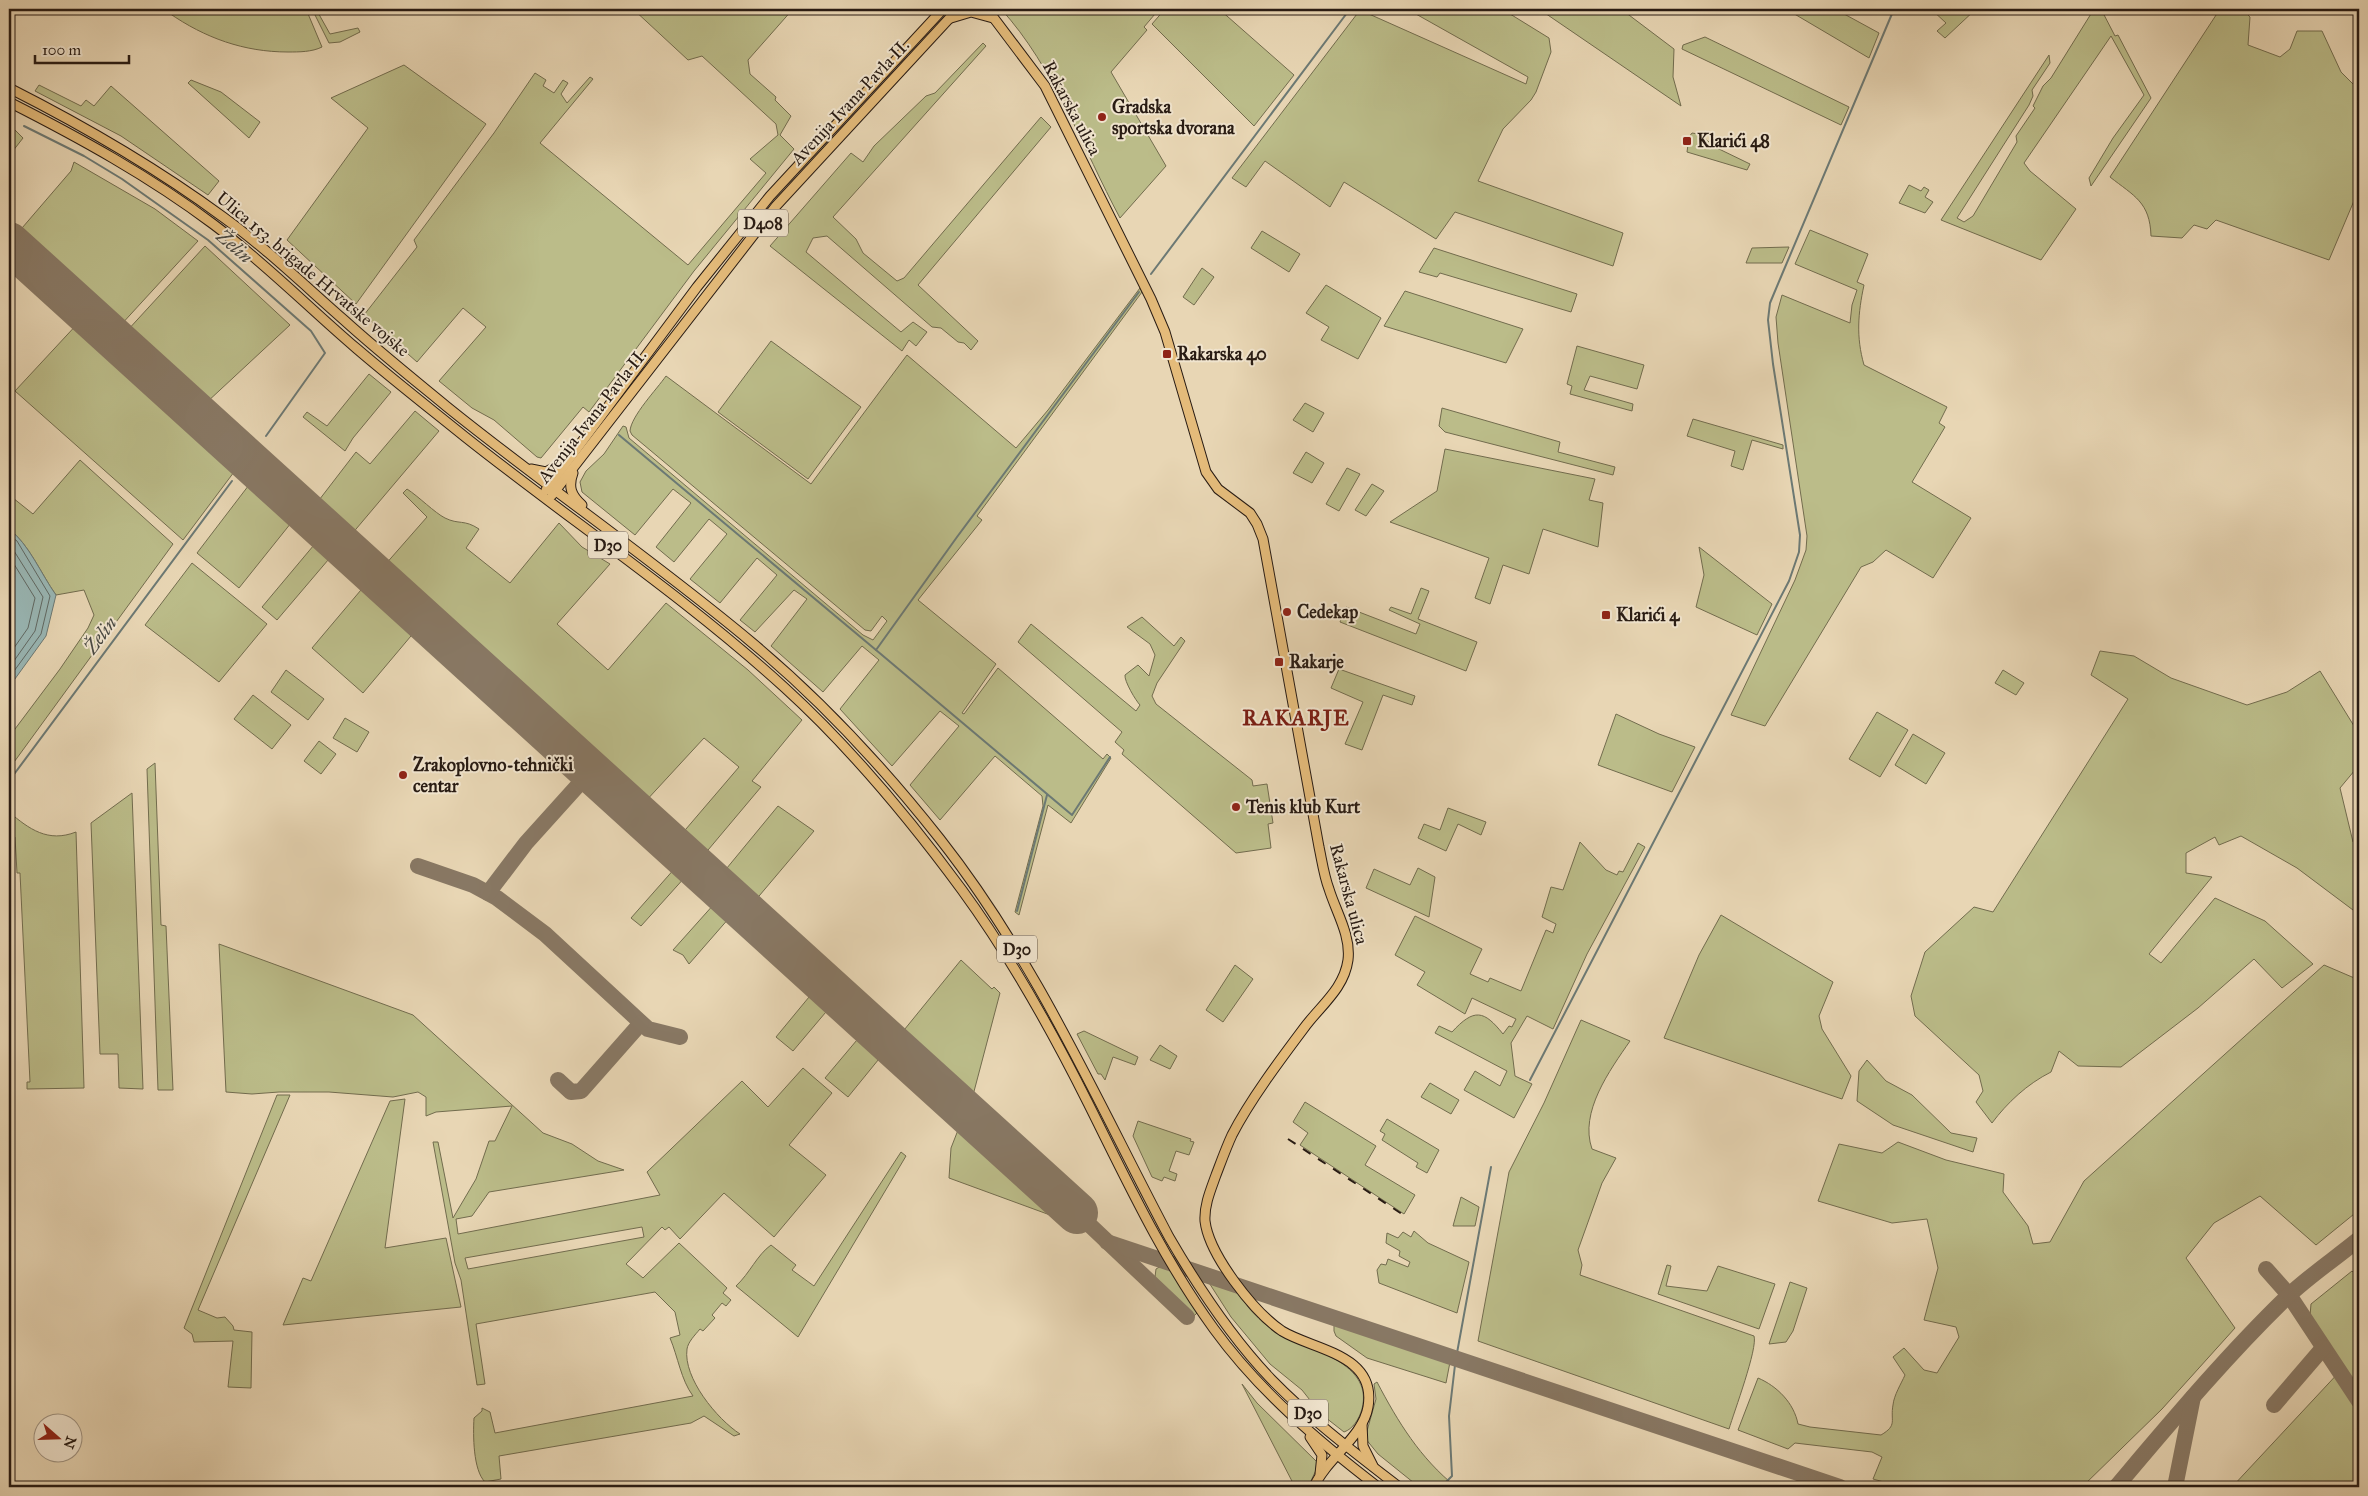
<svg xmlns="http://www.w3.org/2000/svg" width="2368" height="1496" viewBox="0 0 2368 1496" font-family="'IM FELL Great Primer',serif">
<rect width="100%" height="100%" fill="#e8d6b4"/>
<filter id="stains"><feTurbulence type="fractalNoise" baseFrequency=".004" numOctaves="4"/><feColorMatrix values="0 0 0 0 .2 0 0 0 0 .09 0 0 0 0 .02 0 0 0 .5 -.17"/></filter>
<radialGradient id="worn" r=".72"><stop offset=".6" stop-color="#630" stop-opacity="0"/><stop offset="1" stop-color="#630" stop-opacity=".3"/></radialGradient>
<g fill="#bbbc89" stroke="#726c4e" fill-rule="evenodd">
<path d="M167 9H306L322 47C312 52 299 52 288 52 244 52 205 38 169 13Z"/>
<path d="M312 9H316L330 34 358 28 360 32 340 42 329 43Z"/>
<path d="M633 9H721L726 15 731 9H793L748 60 750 74 776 97 775 100 791 116 780 135 794 149 694 271 589 412 583 407 541 458 537 457 494 420 472 408 439 381 486 327 463 308 417 362 364 315 417 247 414 240 494 133 535 73 546 80 543 86 554 93 563 80 568 83 561 94 567 103 590 77 593 79 540 143 688 265 766 173 750 159 778 135 776 124 702 56 688 60Z"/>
<path d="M1001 9H1149L1155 14 1144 27 1147 30 1111 72 1166 166 1120 218C1083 149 1054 67 1001 9Z"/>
<path d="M1165 9H1219L1294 75 1254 126 1152 24Z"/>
<path d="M1407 9H1502L1549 38 1551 52 1536 92 1531 100 1503 129 1478 181 1623 233 1613 266 1455 212 1436 239 1344 182 1330 207 1265 161 1246 187 1232 178 1360 10 1526 84 1528 77Z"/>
<path d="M1539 9H1621L1674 49 1673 77 1681 106Z"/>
<path d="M1786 9H1835L1879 33 1869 58Z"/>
<path d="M1931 9H1952L1957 14 1964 9H1976L1945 38 1937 31 1946 23Z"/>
<path d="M2094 9H2101L2115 36 2118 35 2151 98 2091 186 2089 178 2113 138 2144 95 2111 36 2024 163 2030 171 2076 209 2041 260 1941 220 2049 55 2050 63 2032 90 2033 96 2029 105 1957 218 1964 222 1973 216 2017 142 2016 136 2035 108 2033 106 2043 86 2051 78Z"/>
<path d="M2220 9H2242L2250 17 2248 45 2280 57 2290 49 2297 31H2322L2341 72 2359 90V197L2356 196 2329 260 2216 220 2207 229 2194 225 2182 238 2151 236C2150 202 2134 196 2110 177Z"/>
<path d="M1705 37 1849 107 1841 125 1682 49 1683 45Z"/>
<path d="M983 43 986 46 833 217 856 239 863 253 897 281 904 278 1041 117 1051 127 918 285 978 341 971 350 964 343 958 342 941 328 932 327 827 236 813 238 806 252 901 332 913 322 927 332 916 346 909 340 902 351 770 246 851 153 863 162 874 146 926 96 935 93Z"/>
<path d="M404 65 486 124 356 304 287 240 368 128 331 98Z"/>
<path d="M191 80 221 92 260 122 249 138 188 83Z"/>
<path d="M39 85 81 106 86 100 94 106 111 86 219 181 208 195 121 136 35 91Z"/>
<path d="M9 124 23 138 9 156Z"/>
<path d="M1692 133 1698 134 1719 149 1750 164 1747 170 1687 152 1689 137Z"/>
<path d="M74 162 155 209 198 241 119 327 16 235 71 171Z"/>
<path d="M1909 185 1921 191 1924 187 1929 190 1925 197 1933 202 1925 213 1899 203Z"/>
<path d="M1810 230 1868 254 1857 282 1864 285C1858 313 1856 337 1864 365L1947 407 1939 423 1945 427 1912 482 1971 518 1933 578 1886 550 1873 562 1861 567 1765 726 1731 715 1795 580 1806 550 1807 536 1778 343 1776 317 1782 295 1850 323 1852 305 1857 290 1795 264Z"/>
<path d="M1262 231 1300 254 1289 272 1251 248Z"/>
<path d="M205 246 290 325 206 403 126 332Z"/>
<path d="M1789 247 1782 263H1746L1752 248Z"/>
<path d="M1434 248 1577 294 1571 312 1440 273 1437 277 1419 272Z"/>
<path d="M1202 268 1214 277 1194 305 1183 297Z"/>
<path d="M1326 285 1381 318 1358 359 1321 340 1329 327 1306 313Z"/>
<path d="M1140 288 1142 292 977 516 982 520 918 600 996 664 962 713 964 714 998 668 1103 759 1107 754 1111 758 1071 823 1048 805 1019 915 1015 912 1043 806 1042 796 995 756 940 820 910 785 959 726 940 711 892 766 840 709 879 660 862 646 823 692 771 646 807 599 794 590 755 632 740 620 777 575 757 558 720 603 690 579 727 534 709 519 674 562 656 547 691 503 673 489 635 535 582 492 580 482 586 471 604 454 623 426 626 427 629 438 863 635 873 640 887 621 882 616 871 631 865 630 632 435 630 431C631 416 657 389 666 376L811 484 907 355 1016 448 1048 410Z"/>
<path d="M1405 291 1523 329 1506 363 1384 326Z"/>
<path d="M80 321 240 464 183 540 15 391Z"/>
<path d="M771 341 861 407 808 479 718 412Z"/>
<path d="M1577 346 1644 365 1637 389 1590 376 1584 390 1633 404 1632 411 1570 394 1572 386 1567 384Z"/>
<path d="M369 374 391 392 353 438 345 451 303 417 307 412 327 426Z"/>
<path d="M1305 403 1324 413 1313 432 1293 420Z"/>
<path d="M1442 408 1560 442 1558 452 1615 467 1613 475 1445 432 1439 426Z"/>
<path d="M415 411 439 431 351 535 316 504 356 452 370 464Z"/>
<path d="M1693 419 1783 445V449L1752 440 1743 470 1731 466 1735 451 1687 436Z"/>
<path d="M1445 449 1595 479 1589 500 1603 503 1598 547 1543 529 1529 574 1503 565 1490 604 1475 598 1489 558 1390 522 1437 491Z"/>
<path d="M1306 452 1324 463 1312 483 1293 473Z"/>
<path d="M80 460 173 544 9 769V737L60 669 88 628 94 615 84 590 56 595C41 574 29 544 9 529V491L13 498 33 514Z"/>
<path d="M1347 468 1360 474 1339 511 1326 504Z"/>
<path d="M252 481 295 518 239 588 197 553Z"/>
<path d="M1372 484 1384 491 1366 516 1355 510Z"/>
<path d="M407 489C418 496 435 513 445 518 459 525 464 519 479 529L466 548 510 583 559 523 582 547 610 564 557 624 608 670 666 603 748 670 802 720 752 781 761 787 703 856 680 836 739 767 704 738 644 803 384 566 427 517 403 493Z"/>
<path d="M319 539 334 553 277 620 262 607Z"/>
<path d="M1699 547 1772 604 1757 635 1696 607 1704 575Z"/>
<path d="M192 563 267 624 219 682 145 625Z"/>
<path d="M366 584 416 630 363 693 312 648Z"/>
<path d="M1421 588 1429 591 1418 619 1477 642 1466 671 1340 622 1346 607 1416 634 1420 624 1389 610 1391 607 1411 614Z"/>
<path d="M1142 617 1174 646 1181 637 1185 641 1157 683 1152 696 1156 704 1252 780 1253 786 1267 784 1273 823 1268 824 1271 848 1236 853 1122 754 1124 750 1115 742 1122 732 1018 642 1031 624 1136 711 1140 705C1136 701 1124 681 1125 675L1138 665 1149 676 1155 655 1150 644 1127 627Z"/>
<path d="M2100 651 2134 656 2171 678 2247 705 2287 692 2320 671 2359 734V774L2355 770 2340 788 2353 842 2359 848V900L2353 910 2297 868 2241 836 2219 845 2215 837 2186 853V873L2212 877 2149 954 2161 963 2215 898 2265 921 2313 964 2282 988 2254 959 2198 1008 2121 1067 2078 1066 2059 1051 2051 1072C2027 1084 2007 1103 1992 1123L1976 1102 1983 1091 1979 1075 1915 1016 1911 996 1925 952 1974 907 1993 912 2128 699 2091 675Z"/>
<path d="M1339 669 1415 696 1412 705 1383 695 1362 750 1345 744 1363 702 1331 688Z"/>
<path d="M286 670 324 699 308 720 271 692Z"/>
<path d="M2003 670 2024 683 2016 695 1995 683Z"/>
<path d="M253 695 291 725 272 749 234 719Z"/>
<path d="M1877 712 1908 730 1880 777 1849 759Z"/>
<path d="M1616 714 1659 734 1695 747 1672 792 1598 765Z"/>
<path d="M345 718 369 732 357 752 333 738Z"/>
<path d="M1913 734 1945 753 1926 784 1895 765Z"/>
<path d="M319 741 336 754 321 774 304 761Z"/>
<path d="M155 763 161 925 166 926 173 1090H158L147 769Z"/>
<path d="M132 793 143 1089 119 1088 118 1054H100L91 823Z"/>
<path d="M778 806 814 831 754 902 722 874Z"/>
<path d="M1448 808 1486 822 1481 835 1458 824 1446 851 1418 838 1424 824 1440 830Z"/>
<path d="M9 812C29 829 48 843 76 832L84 1088 27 1089V1082H30L20 873H17L15 837 9 839Z"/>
<path d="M1580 842 1606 870 1617 875 1619 871 1623 872 1638 843 1645 847 1587 954 1553 1029 1527 1016 1511 1043 1515 1076 1532 1084 1514 1118 1464 1090 1475 1071 1500 1086 1507 1071 1435 1033 1439 1026 1452 1032C1474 1008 1484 1010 1503 1034L1509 1026 1512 1027 1516 1019 1472 998 1465 1014 1417 985 1425 972 1395 955 1415 916 1482 949 1470 974 1488 982 1490 978 1521 991 1546 930 1553 933 1556 924 1542 917 1551 887 1563 890Z"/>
<path d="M676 867 686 876 641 926 631 918Z"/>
<path d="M1418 868 1435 877 1429 917 1366 888 1374 869 1410 885Z"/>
<path d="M715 903 730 917 689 964 683 955 673 950Z"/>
<path d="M1721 915 1833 982 1819 1016 1822 1029 1851 1076 1842 1099 1664 1038 1699 955Z"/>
<path d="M219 944 413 1015 543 1133 572 1144 598 1161 624 1170 489 1192 472 1216 456 1219 458 1234 660 1195 647 1172 742 1081 768 1107 803 1068 832 1093 789 1145 826 1175 774 1237 724 1193 680 1239 669 1227 665 1230 662 1227 626 1264 643 1278 679 1243 727 1288 723 1293 731 1300 726 1306 722 1303 712 1315 715 1318 703 1331 700 1329C695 1335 688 1342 687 1349 683 1378 717 1419 740 1434L734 1436 704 1416 691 1423 499 1456 501 1479 485 1482C473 1470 473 1435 474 1418L482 1411V1408L490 1412 495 1433 693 1396C681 1380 678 1357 670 1338L680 1335 675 1312 655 1292 476 1324 485 1384 477 1385 461 1280 455 1263 433 1142H438L453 1218 476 1179 489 1141H495L512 1106 436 1112 426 1116V1097L418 1092 393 1097 329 1092H279L252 1094 226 1092ZM642 1227 644 1237 468 1269 465 1258Z"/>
<path d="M961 960 992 989 994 987 1000 993 972 1099 900 1035Z"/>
<path d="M1235 965 1253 979 1223 1022 1206 1010Z"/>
<path d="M2324 965 2359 980V1210L2316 1245 2260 1196 2214 1223 2186 1258 2235 1328 2162 1409 2082 1487H1902L1873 1479 1882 1457 1872 1452 1795 1443 1788 1449 1738 1430 1758 1378C1777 1386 1794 1403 1798 1424L1810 1427 1881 1435C1898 1425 1890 1421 1893 1405 1894 1395 1901 1384 1905 1375L1893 1357 1904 1348 1924 1370 1937 1373 1959 1337 1956 1327 1924 1320 1938 1268 1927 1219 1892 1223 1818 1201 1839 1144 1882 1153 1898 1142 1946 1160 2004 1174 2003 1192 2028 1226 2033 1244 2050 1242 2084 1181Z"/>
<path d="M814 991 831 1006 793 1051 776 1037Z"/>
<path d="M1581 1020 1630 1041C1610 1070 1579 1112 1592 1149L1616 1158 1602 1183 1578 1250 1582 1265 1580 1275 1754 1336C1758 1348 1734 1412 1729 1429L1478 1341 1509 1172 1544 1103Z"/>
<path d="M1084 1031 1138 1057 1135 1065 1113 1057 1105 1080 1101 1074H1098L1077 1034Z"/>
<path d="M862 1034 883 1054 848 1097 825 1078Z"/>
<path d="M1160 1045 1177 1056 1170 1069 1150 1060Z"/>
<path d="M1867 1060 1886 1081 1912 1095 1951 1133 1977 1138 1973 1152 1893 1125 1857 1101 1859 1071Z"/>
<path d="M1430 1083 1459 1100 1451 1114 1421 1097Z"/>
<path d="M277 1095H290L198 1310 217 1318 225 1317 233 1326 234 1330 252 1332 251 1388 228 1387 233 1341 194 1342 192 1334 184 1328Z"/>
<path d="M405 1099 385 1248 446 1238 461 1307 283 1325 303 1278 311 1281 390 1101Z"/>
<path d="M1305 1102 1376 1146 1365 1165 1415 1195 1404 1214 1300 1145 1308 1133 1293 1122Z"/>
<path d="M1387 1119 1439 1150 1427 1173 1416 1167 1418 1163 1382 1140 1385 1134 1380 1131Z"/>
<path d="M1138 1121 1191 1139 1190 1141 1194 1142 1189 1155 1176 1151 1169 1171 1177 1174 1175 1181 1164 1177 1162 1181 1152 1177 1133 1136Z"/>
<path d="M960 1125 1061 1217V1219L949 1178 951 1148Z"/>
<path d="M901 1152 906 1156 798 1337 736 1286C750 1273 757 1255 771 1245L796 1265 792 1270 814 1286Z"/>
<path d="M1461 1197 1479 1207 1475 1226H1453Z"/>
<path d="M1414 1231 1428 1243 1469 1262 1457 1313 1379 1283 1377 1270 1381 1264 1386 1265 1388 1259 1408 1267 1410 1262 1399 1256 1400 1251 1386 1243 1387 1233 1398 1238 1403 1232 1411 1237Z"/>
<path d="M1163 1265 1168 1266 1197 1313 1193 1317 1155 1277 1156 1269Z"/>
<path d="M1667 1265 1671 1266 1666 1286 1707 1291 1718 1266 1775 1284 1759 1329 1658 1294Z"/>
<path d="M2352 1271 2359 1278V1487H2232L2342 1369 2310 1316 2311 1304Z"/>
<path d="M1206 1278C1215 1281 1227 1283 1235 1288 1240 1292 1244 1301 1248 1307 1255 1315 1262 1322 1270 1328 1299 1348 1375 1359 1362 1409 1359 1419 1353 1429 1344 1432L1321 1414 1302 1390 1270 1364 1231 1317Z"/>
<path d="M1790 1282 1807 1288 1793 1331 1786 1342 1769 1344Z"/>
<path d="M1334 1323 1450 1362 1446 1383 1367 1358 1336 1336 1334 1331Z"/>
<path d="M1377 1382C1398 1422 1420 1458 1456 1487H1419L1378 1454 1365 1438 1376 1399 1374 1384Z"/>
<path d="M1242 1384 1257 1403 1317 1462 1318 1466 1308 1487H1295Z"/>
</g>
<path fill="#99b7b5" stroke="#6c7974" d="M9 529C29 544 41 574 56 595L46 636 12 683H9Z"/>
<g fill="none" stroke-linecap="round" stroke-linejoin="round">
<g stroke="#606964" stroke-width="1">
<path d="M9 535 17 541 50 596 41 634 9 678"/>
<path d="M9 543 43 597 35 631 9 668"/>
<path d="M9 556 35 598 28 628 9 655"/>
</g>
<g stroke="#6c7974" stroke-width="2">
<path d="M9 67 12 70"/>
<path d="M24 126 84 156 122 179 208 240 311 331 325 353 266 436"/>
<path d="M1151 274 1350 9"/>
<path d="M619 435 876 650"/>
<path d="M1110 757 1072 815 876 650 957 537 1139 292"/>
<path d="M9 781 232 481"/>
<path d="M1017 911 1047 795"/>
<path d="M1530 1080 1789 581 1799 552 1800 535 1773 364 1768 320 1770 303 1783 272 1894 9"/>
<path d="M1457 1353 1491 1167"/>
<path d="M1446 1487V1482L1452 1476 1449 1416 1455 1365"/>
</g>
<g stroke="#887864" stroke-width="16">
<path d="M418 866 473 885 497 898 545 934 648 1029 680 1037"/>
<path d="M488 893 526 843 590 772"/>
<path d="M558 1080 571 1092 581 1091 641 1023"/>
<path d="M1077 1213 1187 1317"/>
<path d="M1107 1242 1840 1487"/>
<path d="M2266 1269 2289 1295 2359 1401"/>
<path d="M2274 1405 2323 1348"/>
<path d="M2116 1487C2171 1422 2226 1356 2287 1297 2309 1276 2336 1258 2359 1239"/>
<path d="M2175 1487 2193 1397"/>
</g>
<path stroke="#887864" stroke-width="42" d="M9 243 1077 1213"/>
<defs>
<g id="major">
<path d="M987 9 1045 86 1151 299 1165 332 1206 472 1218 489 1250 513 1257 524 1263 539 1319 847C1322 861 1324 876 1329 889 1336 912 1351 935 1348 960 1344 989 1320 1006 1304 1028 1280 1060 1250 1100 1232 1135 1226 1148 1221 1162 1216 1175 1211 1189 1204 1205 1205 1221 1209 1255 1254 1312 1282 1331 1313 1350 1377 1354 1368 1407 1363 1437 1326 1459 1314 1487"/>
<path d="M951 18 971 12 993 18"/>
<path d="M9 88C84 126 155 167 223 217 266 248 304 285 344 320 377 350 412 378 446 406 545 486 652 559 750 641 820 699 884 768 940 839 1036 961 1097 1101 1169 1237 1198 1287 1231 1337 1271 1379 1310 1419 1355 1453 1399 1487"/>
<path d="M9 102C80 138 149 176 213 224 264 262 308 307 356 348 391 378 428 407 464 436 571 521 684 596 785 688 851 748 909 818 962 890 1011 957 1051 1029 1088 1103 1127 1181 1163 1259 1214 1329 1259 1391 1318 1441 1378 1487"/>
<path d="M531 469 546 472 562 463"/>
<path d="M573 473C568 487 571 495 582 505"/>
<path d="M546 490 697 287 770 196 943 9"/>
<path d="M552 495 776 206 958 9"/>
<path d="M1362 1424 1363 1446 1373 1466"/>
<path d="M1310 1437 1322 1455 1320 1474"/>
</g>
</defs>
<use href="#major" stroke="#281b13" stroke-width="11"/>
<use href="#major" stroke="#e4bb7a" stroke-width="9"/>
<path stroke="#281b13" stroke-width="2" stroke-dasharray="9 9" stroke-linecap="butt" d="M1288 1139 1405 1216"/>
</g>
<g fill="#8f2418" stroke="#f0e4ce" stroke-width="2">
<circle cx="1102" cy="117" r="5"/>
<rect x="1682" y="136" width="10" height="10" rx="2.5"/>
<rect x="1162" y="349" width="10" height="10" rx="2.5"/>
<circle cx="1287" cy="612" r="5"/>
<rect x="1601" y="610" width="10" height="10" rx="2.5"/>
<rect x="1274" y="657" width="10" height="10" rx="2.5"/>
<circle cx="403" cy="775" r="5"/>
<circle cx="1236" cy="807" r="5"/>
</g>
<g text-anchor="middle" stroke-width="4" stroke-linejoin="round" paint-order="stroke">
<g fill="#f0e4ce" stroke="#64574b" stroke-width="1">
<rect x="738" y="209.5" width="50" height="27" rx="4"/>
<rect x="588" y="531.5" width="40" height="27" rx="4"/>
<rect x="997" y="935.5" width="40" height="27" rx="4"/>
<rect x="1288" y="1399.5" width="40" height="27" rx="4"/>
</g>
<g font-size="16" font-weight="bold" fill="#281b13">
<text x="763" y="229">D408</text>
<text x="608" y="551">D30</text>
<text x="1017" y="955">D30</text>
<text x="1308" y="1419">D30</text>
</g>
<g font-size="18" fill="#281b13" stroke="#f0e4ce">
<text transform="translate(850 102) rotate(-47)" y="6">Avenija Ivana Pavla II.</text>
<text transform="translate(1072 108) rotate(62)" y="6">Rakarska ulica</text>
<text transform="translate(313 274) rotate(40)" y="6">Ulica 153. brigade Hrvatske vojske</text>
<text transform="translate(592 416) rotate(-52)" y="6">Avenija Ivana Pavla II.</text>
<text transform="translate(1349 894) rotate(75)" y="6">Rakarska ulica</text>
</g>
<g font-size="18" font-weight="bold" fill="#281b13" stroke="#f0e4ce" text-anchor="start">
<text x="1112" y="113">Gradska<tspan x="1112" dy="21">sportska dvorana</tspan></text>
<text x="1697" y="147">Klarići 48</text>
<text x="1177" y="360">Rakarska 40</text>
<text x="1297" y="618">Cedekap</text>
<text x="1616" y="621">Klarići 4</text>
<text x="1289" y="668">Rakarje</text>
<text x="413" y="771">Zrakoplovno-tehnički<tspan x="413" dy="21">centar</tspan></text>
<text x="1246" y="813">Tenis klub Kurt</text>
</g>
<g font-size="19" font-style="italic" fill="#4a4a44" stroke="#f0e4ce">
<text transform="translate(235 246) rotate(41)" y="7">Želin</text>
<text transform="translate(100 635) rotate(-53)" y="7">Želin</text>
</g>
<g font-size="22" font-weight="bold" letter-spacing="1" fill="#7a1f14" stroke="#f0e4ce">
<text x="1296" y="725">RAKARJE</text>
</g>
</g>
<rect width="2368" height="1496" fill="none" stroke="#e8d6b4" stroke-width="30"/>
<rect x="10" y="10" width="2348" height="1476" fill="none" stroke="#281b13" stroke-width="2.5"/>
<rect x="15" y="15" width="2338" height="1466" fill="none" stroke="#281b13"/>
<g transform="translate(58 1438) rotate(110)"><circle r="24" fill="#f0e4ce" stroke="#a09483"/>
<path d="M0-4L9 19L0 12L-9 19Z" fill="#8f2418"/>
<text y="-8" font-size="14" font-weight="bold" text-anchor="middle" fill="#281b13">N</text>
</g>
<path d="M35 55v8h94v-8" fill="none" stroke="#281b13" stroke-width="2.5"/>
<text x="42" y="55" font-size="15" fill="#281b13" stroke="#f0e4ce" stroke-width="4" paint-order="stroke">100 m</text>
<rect width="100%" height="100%" filter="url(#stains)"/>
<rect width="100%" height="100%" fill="url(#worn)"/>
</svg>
